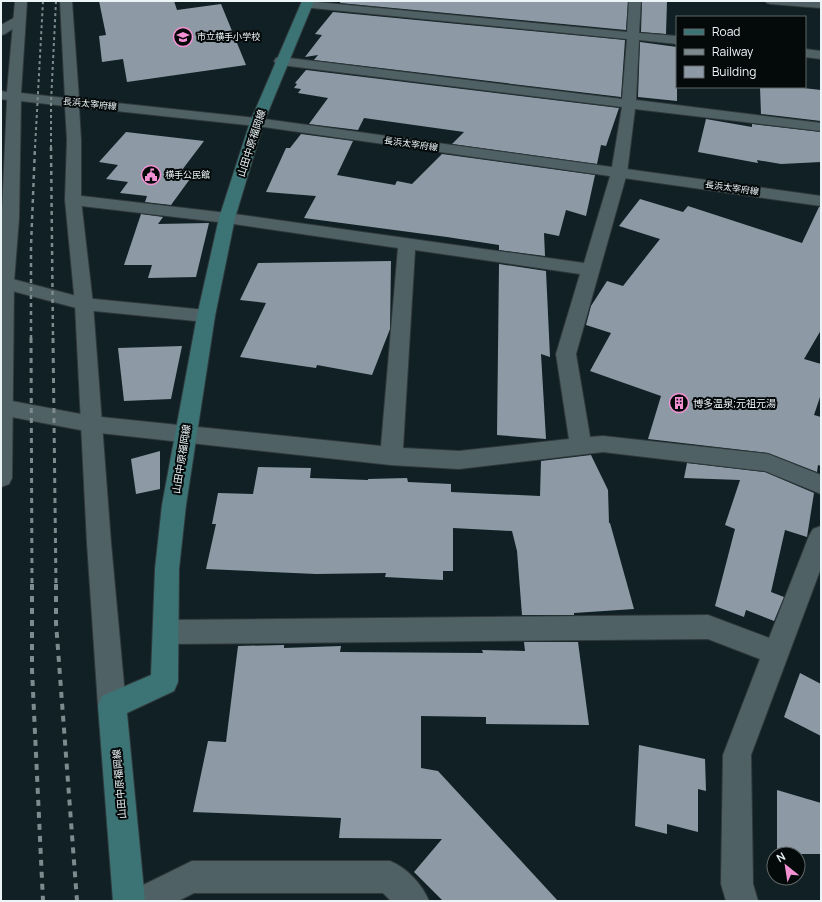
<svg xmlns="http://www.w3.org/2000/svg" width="822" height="902" viewBox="0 0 822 902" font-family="Manrope,'Noto Sans JP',sans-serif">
<rect width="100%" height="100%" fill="#112024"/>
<g fill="#8d9aa5">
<path d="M99 1H174L177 10 221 4 246 65 127 82 123 59 102 62 99 36 106 35Z"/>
<path d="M341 1H628L626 30 340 3Z"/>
<path d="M642 1H667L666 34 641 32Z"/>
<path d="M333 12 625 40 621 97 314 60 318 55 305 57 322 35 315 34Z"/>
<path d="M640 42 677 47V101L638 97Z"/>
<path d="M306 70 619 108 606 146 601 145 597 164 452 144 464 132 364 118 358 130 309 124 328 98 298 93 301 89 294 88 297 84 295 83Z"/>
<path d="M760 87H794L821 90V121L761 114Z"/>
<path d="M706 119 752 127V124L821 132V162L781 164 757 160 758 163 698 152Z"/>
<path d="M126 132 204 141 182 170 195 172 171 205 145 202 147 196 120 193 128 182 106 179 118 165 99 162Z"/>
<path d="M301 134 353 141 337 175 395 185 397 181 412 184 442 154 595 175 586 216 566 210 559 236 544 233 545 256 499 250V245L447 237 304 218 316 196 266 192 286 148H290Z"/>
<path d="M640 199 683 212 688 206 802 243 819 207H821V330L804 359 821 364V394L814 415 821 417V466L818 465 817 472 768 453 648 439 661 396 590 371 611 333 586 325 591 306 607 281 623 286 660 239 619 226Z"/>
<path d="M141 214 163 217 158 224 209 223 196 277 148 278 152 265H124Z"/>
<path d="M391 261 390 329 372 375 317 365 316 368 240 357 266 303 240 300 258 263Z"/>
<path d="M499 264 546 271 550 357 541 354 546 439 497 435Z"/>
<path d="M182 346 171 399 124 401 118 348Z"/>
<path d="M160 451V489L136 494 131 459Z"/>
<path d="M591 455 608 490 609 523H610L634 609 574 613V615H522L517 551 512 531 453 528V571H443V580L385 577 386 573 316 574 206 569 216 524H212L218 493 253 494 258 467 311 468 310 478 368 480V479L407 478 408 482 451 484V492L540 496 541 461Z"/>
<path d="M687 463 765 472 814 493 807 537 785 530 771 592 784 597 774 621 746 610 744 617 715 606 735 529 725 525 740 480 684 478Z"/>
<path d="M524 642H578L589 725 486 724V717L421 716V768L438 771 558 901H443L414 872 442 839 339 838 341 818 193 812 208 741 226 742 238 646 284 645V648L341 646 340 652 483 653 482 650 525 651Z"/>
<path d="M800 673 821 684V736L784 717Z"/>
<path d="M639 745 705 759 706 791 698 789V832L667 824V834L635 826Z"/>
<path d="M777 790 821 803V854H777Z"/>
</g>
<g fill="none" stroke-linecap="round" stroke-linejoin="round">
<defs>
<g id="minor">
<path d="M306 1 627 32 629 1H641L639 33 677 36V44L639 40 636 100 821 123V131L635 109 627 173 576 354 590 437 603 436 768 454 821 475V494L765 471 603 452 459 469 391 465 91 432 1 415V399L91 416 381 446 398 248 227 223 73 205 67 203 65 200 67 197 73 195 227 213 584 263 611 173 622 107 281 65 276 64 274 61 276 58 281 57 622 99 627 39 302 7 300 5 302 3ZM415 250 580 274 556 354 569 439 459 451 403 448Z"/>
<path d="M765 1H818L821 2V8L771 4 767 3Z"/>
<path d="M19 15 23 16 25 19 23 22 5 34 1 35V25Z"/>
<path d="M805 49 821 51V59L805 57Z"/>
<path d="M1 276 84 298 206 310 213 312 215 316 213 320 206 322 84 310 1 288Z"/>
<path d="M821 526V568L751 755 753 884 758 901H726L721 884 723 755 760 659 708 639 166 644 157 640 153 632 157 624 166 620 708 615 769 638 809 536 813 529Z"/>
<path d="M192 861H390C407 868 422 884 429 901H391L383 893H194L178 901H128L133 890Z"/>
</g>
<path id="tertiary" d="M15 1H27L21 93 65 98 60 1H72L79 99 257 118 821 196V206L257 126 79 107 81 140V200L93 304 111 543 126 706 122 716 112 720 102 716 98 706 87 543 75 304 65 200 67 140 65 106 21 101 19 218 14 282 12 478 9 484 1 487V234L7 100 1 99V91L7 92Z"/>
<path id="secondary" d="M302 1H314L264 122 235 218 215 316 186 505 179 569 178 682 174 691 127 713 145 901H113L98 706 102 696 151 675 155 569 162 505 197 316 219 218 250 122Z"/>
</defs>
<use href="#minor" stroke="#30393c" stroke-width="2"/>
<use href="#tertiary" stroke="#30393c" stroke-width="2"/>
<use href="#secondary" stroke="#30393c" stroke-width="2"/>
<use href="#minor" fill="#506165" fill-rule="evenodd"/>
<use href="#tertiary" fill="#506165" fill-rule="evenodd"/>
<use href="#secondary" fill="#3c7475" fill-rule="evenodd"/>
<g stroke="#7e8b8e" stroke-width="2" stroke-dasharray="3 3" stroke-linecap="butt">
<path d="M35 148 43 1"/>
<path d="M51 148V102L56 1"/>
</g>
<g stroke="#7e8b8e" stroke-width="2.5" stroke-dasharray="4 4" stroke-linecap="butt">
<path d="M51 147 53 339"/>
<path d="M31 339V246L35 147"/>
</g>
<g stroke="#7e8b8e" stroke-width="3" stroke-dasharray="5 5" stroke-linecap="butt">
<path d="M31 338 32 585"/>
<path d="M53 338 56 585"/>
</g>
<g stroke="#7e8b8e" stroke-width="4" stroke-dasharray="6 6" stroke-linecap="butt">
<path d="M32 584V670L43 901"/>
<path d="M56 584V623L77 901"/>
</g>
</g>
<defs>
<symbol id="school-ring" viewBox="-11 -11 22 22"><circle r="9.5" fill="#04090a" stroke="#f491d3" stroke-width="1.5"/><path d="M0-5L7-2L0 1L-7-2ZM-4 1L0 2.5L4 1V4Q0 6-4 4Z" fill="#f491d3"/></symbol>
<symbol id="civic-ring" viewBox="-11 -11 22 22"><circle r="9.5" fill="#04090a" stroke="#f491d3" stroke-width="1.5"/><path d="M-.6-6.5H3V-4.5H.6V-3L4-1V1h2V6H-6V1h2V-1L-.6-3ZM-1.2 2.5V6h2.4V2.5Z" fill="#f491d3"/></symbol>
<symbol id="building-ring" viewBox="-11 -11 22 22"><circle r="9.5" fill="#04090a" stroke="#f491d3" stroke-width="1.5"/><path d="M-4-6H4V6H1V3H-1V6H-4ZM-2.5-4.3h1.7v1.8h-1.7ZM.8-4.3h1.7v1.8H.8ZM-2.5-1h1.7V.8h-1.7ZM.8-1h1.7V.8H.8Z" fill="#f491d3"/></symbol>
</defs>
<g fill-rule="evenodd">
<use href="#school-ring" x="172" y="26" width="22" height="22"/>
<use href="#civic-ring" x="140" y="164" width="22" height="22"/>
<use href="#building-ring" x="668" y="392" width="22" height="22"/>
</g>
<g text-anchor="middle" stroke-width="4" stroke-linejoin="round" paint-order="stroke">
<g font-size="9" fill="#ebf5f7" stroke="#04090a" text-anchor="start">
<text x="197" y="40">市立横手小学校</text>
<text x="165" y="178">横手公民館</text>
</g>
<g font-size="9" fill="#ebf5f7" stroke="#04090a">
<text transform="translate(90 104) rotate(6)" y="3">長浜太宰府線</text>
<text transform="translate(411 144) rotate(8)" y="3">長浜太宰府線</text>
<text transform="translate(732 188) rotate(8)" y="3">長浜太宰府線</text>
</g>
<g font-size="10" fill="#ebf5f7" stroke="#04090a">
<text transform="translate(251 143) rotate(-72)" y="4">山田中原福岡線</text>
<text transform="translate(181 459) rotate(-81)" y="4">山田中原福岡線</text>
<text transform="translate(119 784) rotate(-95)" y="4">山田中原福岡線</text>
</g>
<g font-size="10" fill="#ebf5f7" stroke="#04090a" text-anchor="start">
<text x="693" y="407">博多温泉;元祖元湯</text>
</g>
</g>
<rect width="822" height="902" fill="none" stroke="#ebf5f7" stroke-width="4"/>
<rect x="676" y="16" width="130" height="72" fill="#04090a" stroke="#606769"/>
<rect x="684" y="29" width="20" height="6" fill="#3c7475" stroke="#606769"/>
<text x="712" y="36" font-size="12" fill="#ebf5f7">Road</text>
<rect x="684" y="49" width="20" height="6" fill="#7e8b8e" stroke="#606769"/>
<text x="712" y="56" font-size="12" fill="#ebf5f7">Railway</text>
<rect x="684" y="66" width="20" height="12" fill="#8d9aa5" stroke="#606769"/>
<text x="712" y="76" font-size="12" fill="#ebf5f7">Building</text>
<g transform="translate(786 866) rotate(330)"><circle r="19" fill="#04090a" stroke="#606769"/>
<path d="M0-3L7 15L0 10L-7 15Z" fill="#f491d3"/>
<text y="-6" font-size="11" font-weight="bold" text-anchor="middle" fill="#ebf5f7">N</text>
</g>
</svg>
